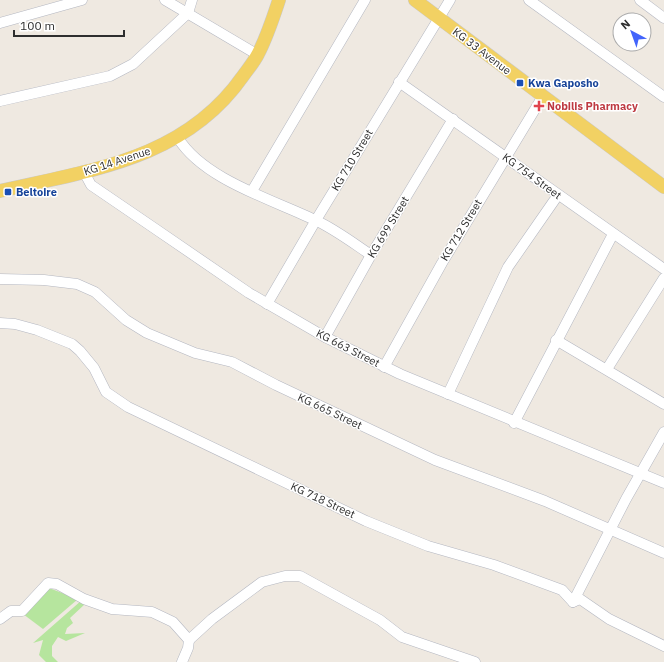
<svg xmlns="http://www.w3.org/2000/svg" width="664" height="662" viewBox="0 0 664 662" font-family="'IBM Plex Sans',sans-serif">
<rect width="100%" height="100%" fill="#efe9e1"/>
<g fill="#b6e59e">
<path d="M49 588 78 599 43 629 23 614Z"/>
<path d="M82 600 85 604 70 618 73 623 67 628 65 634 85 633 66 641 58 637 52 646V656L58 662H46L39 655 43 640 33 643Z"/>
</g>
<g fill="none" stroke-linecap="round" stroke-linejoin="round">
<defs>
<g id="minor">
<path d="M165 0 258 55"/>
<path d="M529 0 664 97"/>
<path d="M640 0 664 18"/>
<path d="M0 23 82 0"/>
<path d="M399 82 664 269"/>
<path d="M0 101 110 76 133 64 188 13 192 0"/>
<path d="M178 138C204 180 274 200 317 221 336 230 353 243 371 255"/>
<path d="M84 172 91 185 157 230 249 293 325 337 400 374 664 483"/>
<path d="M252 191 365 0"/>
<path d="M0 279 44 280 77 284 95 292 126 320 147 333 195 353 232 362 276 385 435 460 545 501 664 553"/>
<path d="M267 304 316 220 450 0"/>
<path d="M0 323 15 324 37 330 72 344 80 351 94 368 106 392 128 407 366 521 428 546 494 565 562 590 573 602 580 599 609 619 664 646"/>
<path d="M325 337 371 255 453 119"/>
<path d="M556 340 664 404"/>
<path d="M384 367 442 263 543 96"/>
<path d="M607 369 664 278"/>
<path d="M448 394 508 267 558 195"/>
<path d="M514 423 613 234"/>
<path d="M573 602 626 499 664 432"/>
<path d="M0 619 11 611H22L48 583 57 584 84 599 112 609 152 612 173 622 189 640 188 648 182 662"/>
<path d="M189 640 212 619 262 582 285 576H300L380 620 402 637 475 662"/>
</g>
<g id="major">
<path d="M415 0 664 187"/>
<path d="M0 191C92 170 185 159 243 76 248 69 254 62 258 54 267 37 273 18 279 0"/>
</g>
</defs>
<use href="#minor" stroke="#b4b7c1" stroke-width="11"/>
<use href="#major" stroke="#c9c9c9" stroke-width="14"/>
<use href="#minor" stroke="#fff" stroke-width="10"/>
<use href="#major" stroke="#f2d163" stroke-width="13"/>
</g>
<g fill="#1a4fb4" stroke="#fff" stroke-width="1.5">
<rect x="516" y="79" width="8" height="8" rx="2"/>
<rect x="4" y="188" width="8" height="8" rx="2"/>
</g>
<path fill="#e0444e" stroke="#fff" stroke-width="1.5" d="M537 100h4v4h4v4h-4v4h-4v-4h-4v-4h4z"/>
<g text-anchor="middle" stroke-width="3" stroke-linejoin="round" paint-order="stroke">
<g font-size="11" fill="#2e2e2e" stroke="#fff">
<text transform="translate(482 51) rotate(37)" y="4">KG 33 Avenue</text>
<text transform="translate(352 160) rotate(-59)" y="4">KG 710 Street</text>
<text transform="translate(117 161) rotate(-18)" y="4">KG 14 Avenue</text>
<text transform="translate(532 176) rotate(36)" y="4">KG 754 Street</text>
<text transform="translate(388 227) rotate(-59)" y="4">KG 699 Street</text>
<text transform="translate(461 230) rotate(-59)" y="4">KG 712 Street</text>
<text transform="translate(348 348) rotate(27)" y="4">KG 663 Street</text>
<text transform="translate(330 411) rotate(25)" y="4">KG 665 Street</text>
<text transform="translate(323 500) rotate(25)" y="4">KG 718 Street</text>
</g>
<g font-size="11" font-weight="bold" fill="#164399" stroke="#fff" text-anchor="start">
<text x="528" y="87">Kwa Gaposho</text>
<text x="16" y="196">Beltoire</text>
</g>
<g font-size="11" font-weight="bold" fill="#be3a42" stroke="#fff" text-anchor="start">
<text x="547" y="110">Nobilis Pharmacy</text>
</g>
</g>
<g transform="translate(632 32) rotate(319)"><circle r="19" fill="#ffffff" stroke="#ababab"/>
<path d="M0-3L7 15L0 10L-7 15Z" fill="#4264fb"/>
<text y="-6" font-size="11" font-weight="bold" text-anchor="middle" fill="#2e2e2e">N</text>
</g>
<path d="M14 30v6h110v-6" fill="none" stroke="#2e2e2e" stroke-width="2"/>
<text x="20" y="30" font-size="12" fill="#2e2e2e" stroke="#ffffff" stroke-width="3" paint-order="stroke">100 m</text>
</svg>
